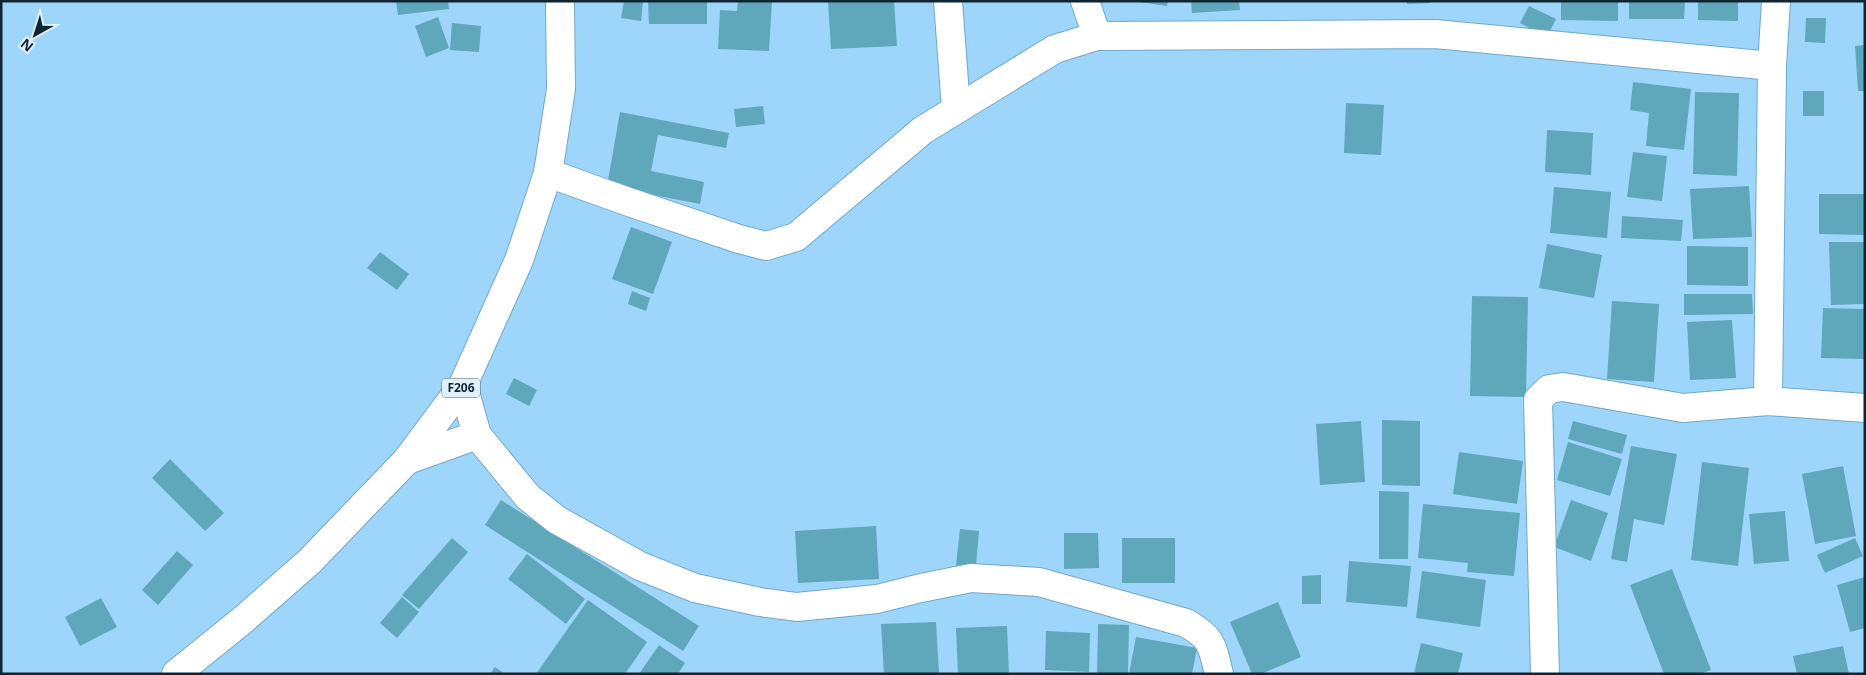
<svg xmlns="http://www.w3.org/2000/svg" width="1866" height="675" viewBox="0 0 1866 675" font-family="'Noto Sans',sans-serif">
<rect width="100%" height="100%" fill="#9ed6fb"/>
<g fill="#5fa7ba">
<path d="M396 1H448L449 9 398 15Z"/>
<path d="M624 1H643L641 21 621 18Z"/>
<path d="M648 1H707V24H649Z"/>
<path d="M738 1H772L769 51 718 49 720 10 737 11Z"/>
<path d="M894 1 897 46 831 49 828 2Z"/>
<path d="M1133 1H1168L1167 6Z"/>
<path d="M1191 1H1239L1240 10 1192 13Z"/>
<path d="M1407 1H1430V3L1407 4Z"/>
<path d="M1561 1H1618V21L1561 20Z"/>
<path d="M1629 1H1685L1684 19H1629Z"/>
<path d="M1698 1H1738V21L1698 20Z"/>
<path d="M1529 6 1556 19 1547 37 1520 23Z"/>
<path d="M438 17 449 48 426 57 415 26Z"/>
<path d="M1806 18H1826L1825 43 1805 42Z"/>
<path d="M452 23 481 26 479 52 450 50Z"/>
<path d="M1865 45V91H1858L1855 46Z"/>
<path d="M1633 82 1691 89 1684 150 1646 146 1649 113 1630 110Z"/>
<rect x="1803" y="91" width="21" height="25"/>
<path d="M1695 92 1739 93 1737 176 1693 174Z"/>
<path d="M1346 103 1384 105 1381 155 1344 153Z"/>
<path d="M763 106 765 124 736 127 734 109Z"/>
<path d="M620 112 729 133 726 148 658 135 651 171 704 182 700 204 607 186Z"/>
<path d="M1547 130 1593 133 1591 175 1545 172Z"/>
<path d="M1633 152 1667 156 1662 201 1627 197Z"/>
<path d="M1749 186 1752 237 1693 239 1690 189Z"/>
<path d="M1554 187 1611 192 1607 238 1550 233Z"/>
<path d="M1819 194H1865V235L1819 234Z"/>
<path d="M1622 216 1683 220 1681 241 1621 238Z"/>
<path d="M631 227 672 242 653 294 612 279Z"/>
<path d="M1829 242H1865V304L1831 305Z"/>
<path d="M1547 244 1602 255 1594 298 1539 288Z"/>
<path d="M1687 246 1748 247V286L1687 285Z"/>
<path d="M380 252 409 274 397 290 367 268Z"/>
<path d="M632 291 650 298 646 311 628 304Z"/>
<path d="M1684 294H1752L1753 314 1684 315Z"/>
<path d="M1472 296 1528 297 1526 397 1470 396Z"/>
<path d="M1612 301 1659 304 1654 382 1607 379Z"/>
<path d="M1823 308 1865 309V359L1821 358Z"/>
<path d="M1732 320 1736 378 1690 380 1687 322Z"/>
<path d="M514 378 537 390 529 406 506 394Z"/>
<path d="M1382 420 1420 421V486L1382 485Z"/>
<path d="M1361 421 1365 482 1320 485 1316 424Z"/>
<path d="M1573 421 1627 435 1622 454 1568 439Z"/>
<path d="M1568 442 1622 459 1610 496 1557 480Z"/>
<path d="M1631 446 1677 454 1664 525 1634 519 1627 562 1611 559Z"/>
<path d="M1459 452 1523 461 1517 504 1453 494Z"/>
<path d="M170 459 224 513 205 531 152 478Z"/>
<path d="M1702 462 1749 468 1738 566 1691 560Z"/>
<path d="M1843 466 1856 536 1815 544 1802 474Z"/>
<path d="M1379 491 1409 492 1408 559H1379Z"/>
<path d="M501 500 699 626 683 651 485 525Z"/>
<path d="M1571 500 1608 513 1591 561 1554 547Z"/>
<path d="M1423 504 1520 513 1514 576 1467 572 1468 563 1418 558Z"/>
<path d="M1785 511 1789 561 1754 564 1749 514Z"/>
<path d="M876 526 879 579 798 583 795 531Z"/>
<path d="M960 529 979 531 975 577 955 575Z"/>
<path d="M1064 533H1098L1099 568 1064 569Z"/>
<path d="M452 538 468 552 419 609 402 595Z"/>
<rect x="1122" y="538" width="53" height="45"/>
<path d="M1855 538 1863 556 1825 573 1817 555Z"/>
<path d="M177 551 193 565 158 605 142 590Z"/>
<path d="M527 554 585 599 566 624 508 579Z"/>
<path d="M1349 561 1411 566 1407 607 1346 602Z"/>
<path d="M1672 569 1711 670 1700 674H1664L1630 585Z"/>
<path d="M1422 571 1486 580 1480 627 1416 618Z"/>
<path d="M1321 575V604H1302V576Z"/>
<path d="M1865 577V628L1850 632 1837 585Z"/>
<path d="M402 597 419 612 397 638 380 623Z"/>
<path d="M101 598 117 627 80 646 65 617Z"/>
<path d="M588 600 647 642 625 674H536Z"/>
<path d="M1278 602 1301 657 1261 674H1252L1230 622Z"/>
<path d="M936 622 939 674H884L881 624Z"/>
<path d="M1098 624 1129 625 1128 674H1097Z"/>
<path d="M1007 626 1009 674H958L956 628Z"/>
<path d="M1046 631 1090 633 1089 672 1045 670Z"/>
<path d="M1136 637 1197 648 1192 674H1129Z"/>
<path d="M1421 643 1463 653 1458 674H1414Z"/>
<path d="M659 645 685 663 678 674H639Z"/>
<path d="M1843 646 1849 674H1797L1793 656Z"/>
<path d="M495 667 505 674H490Z"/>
</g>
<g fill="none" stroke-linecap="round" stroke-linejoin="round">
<defs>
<g id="minor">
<path d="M948 1 956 109"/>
<path d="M1085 1 1097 36"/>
<path d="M548 173 626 201 739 239 766 246 796 237 923 130 1055 49 1097 36 1435 34 1772 66"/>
<path d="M463 385 477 435 528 497 557 520 640 566 695 588 760 602 797 607 877 599 921 588 971 578 1039 582 1186 623C1213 638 1212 646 1219 674"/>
<path d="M1768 401 1772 66 1776 1"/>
<path d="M407 460 477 435"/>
<path d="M1545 674 1538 400 1549 389 1563 387 1683 408 1768 401 1865 408"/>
</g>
<path id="primary" d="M176 674 244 619 310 561 407 460 463 385 519 260 548 173 561 89 560 1"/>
</defs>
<use href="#minor" stroke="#71a8cb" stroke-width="30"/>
<use href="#primary" stroke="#71a8cb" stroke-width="30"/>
<use href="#minor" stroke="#fff" stroke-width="28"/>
<use href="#primary" stroke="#fff" stroke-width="28"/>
</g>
<g text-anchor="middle" stroke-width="4" stroke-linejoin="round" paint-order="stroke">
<rect fill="#e1f1fc" stroke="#4e626f" stroke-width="1" x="442" y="378.5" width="38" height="19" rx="4"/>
<g font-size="12" font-weight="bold" fill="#0f2533">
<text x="461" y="392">F206</text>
</g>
</g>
<rect width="1866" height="675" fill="none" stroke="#0f2533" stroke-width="5"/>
<g transform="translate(35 35) rotate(219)" stroke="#e1f1fc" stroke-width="4" paint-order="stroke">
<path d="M0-4L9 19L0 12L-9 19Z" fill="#0f2533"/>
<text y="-8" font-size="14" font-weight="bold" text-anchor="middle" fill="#0f2533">N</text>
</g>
</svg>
